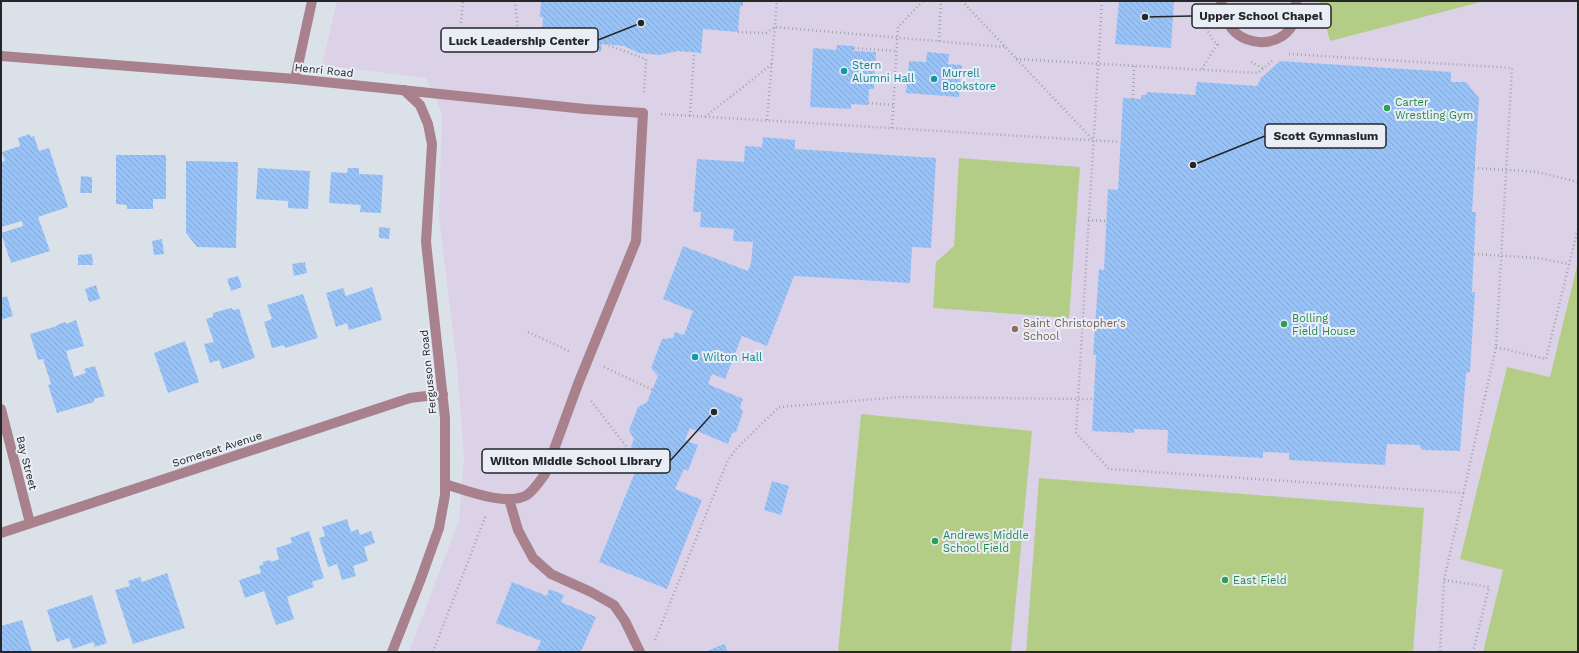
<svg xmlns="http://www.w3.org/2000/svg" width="1579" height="653" viewBox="0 0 1579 653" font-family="'Work Sans',sans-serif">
<defs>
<pattern id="building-back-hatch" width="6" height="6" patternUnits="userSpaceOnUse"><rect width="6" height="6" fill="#98c3f9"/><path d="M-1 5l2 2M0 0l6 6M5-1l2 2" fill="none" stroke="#83a7d5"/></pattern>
</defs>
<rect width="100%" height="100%" fill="#dbe1e9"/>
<path fill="#dcd2e7" d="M337 1H1578V652H409L459 520 464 457 457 366 439 217 442 113 426 78 322 65Z"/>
<g fill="#b4cd86">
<path d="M1319 1H1485L1330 41Z"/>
<path d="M959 158 1080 167 1069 318 933 308 936 262 954 246Z"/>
<path d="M1578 262V652H1483L1503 570 1460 559 1507 367 1550 377Z"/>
<path d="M861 414 1032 431 1011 652H838Z"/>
<path d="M1039 478 1424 508 1413 652H1026Z"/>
</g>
<g fill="url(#building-back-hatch)">
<path d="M541 1H743V6H740L738 32 703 29 701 53 678 51 659 55 639 53 624 46 605 44H602L601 52 541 48 543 17H540Z"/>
<path d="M1119 1H1174L1171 48 1115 44Z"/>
<path d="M837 45 854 46V51L876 52 874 89H869L868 105 851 104V109L810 107 813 48 836 50Z"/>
<path d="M927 52 949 54 948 64 962 65 959 97 906 93 909 61 926 62Z"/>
<path d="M1280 61 1451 72V82H1466L1479 98 1472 212H1476L1472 292H1475L1470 372 1466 373 1460 451 1422 450 1419 445 1387 444 1385 465 1289 460V453L1263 452V458L1167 453 1168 430 1134 429V433L1092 431 1096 355H1093L1099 269 1104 270 1108 189 1118 190 1123 98 1141 99V95H1146L1147 92 1195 95 1197 82 1257 86 1261 78Z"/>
<path d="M30 134 31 137 34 136 39 151 49 148 68 207 38 217 50 251 11 263 1 233 23 226 22 221 1 227V162L5 161 2 152 20 146 18 138Z"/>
<path d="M763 137 795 140V149L936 158 931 248 912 247 910 283 794 276 767 346 742 336 725 379 712 374 708 384 743 399 740 407 743 412 736 432 732 433 728 444 690 428 685 440 698 445 688 471 684 469 675 489 702 500 667 589 599 562 635 472 633 469 640 450 631 447 634 439 629 430 638 407 647 402 658 376 651 368 662 339 673 338 675 332 684 335 693 311 663 299 683 246 748 271 751 263 753 242 733 241 734 229 700 227 701 212H693L697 159 744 162 745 146 762 147Z"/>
<path d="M116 155H166V199H153V209H127V205L116 204Z"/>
<path d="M186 161 238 162 236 248 197 247 186 233Z"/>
<path d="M258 168 310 171 308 209 288 208V201L256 199Z"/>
<path d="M348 168H359V174L383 175 381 213 360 212 361 205 329 203 331 172 347 173Z"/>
<path d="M81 176 92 177V193H80Z"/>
<path d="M379 227 390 228 389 239 379 238Z"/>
<path d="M162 239 164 254 154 255 152 241Z"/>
<path d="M92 254 93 265H78V255Z"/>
<path d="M305 262 307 273 294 276 292 264Z"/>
<path d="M238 276 242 287 231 291 227 279Z"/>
<path d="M96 285 100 299 89 302 85 289Z"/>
<path d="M372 287 382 320 349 330 347 323 336 327 326 293 343 288 346 296Z"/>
<path d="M303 294 318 338 285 348 284 345 272 348 264 322 272 319 267 305Z"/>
<path d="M7 296 13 316 1 320V298Z"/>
<path d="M231 308 233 310 239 309 255 358 222 369 219 360 210 363 204 344 214 342 206 319 213 317V313Z"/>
<path d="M76 320 84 346 66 351 74 377 86 373 84 369 95 366 105 396 94 399V402L57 413 48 385 51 384 43 359 38 360 30 334 57 326V325L65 322 66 324Z"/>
<path d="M185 341 199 382 168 393 154 353Z"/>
<path d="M772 481 789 486 781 515 764 510Z"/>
<path d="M347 519 351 532 358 529 360 535 371 531 375 543 364 547 368 561 353 566 356 576 342 580 337 564 328 567 319 538 325 536 322 527Z"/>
<path d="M309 531 324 578 312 582 314 587 287 597 294 619 276 625 264 591 245 598 239 580 261 573 259 566 264 564 262 562 270 560 271 562 279 559 276 548 292 543 290 538Z"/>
<path d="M167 573 185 628 133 644 115 590 130 586 128 581 140 577 142 582Z"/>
<path d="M512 582 547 596 549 589 564 595 561 602 596 617 581 652H536L541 641 496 623Z"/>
<path d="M92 595 107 643 95 647 93 642 73 649 69 638 57 642 47 610Z"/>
<path d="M22 620 32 652H1V626Z"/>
<path d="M724 644 728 652H705Z"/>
</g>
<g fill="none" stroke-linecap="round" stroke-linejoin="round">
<g stroke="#a1a6ac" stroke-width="2.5" stroke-dasharray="1 3" stroke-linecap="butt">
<path d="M515 1 518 29"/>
<path d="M962 1 1093 140"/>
<path d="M1102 1 1076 433 1109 469 1464 493"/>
<path d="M1205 20C1207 31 1211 40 1220 46"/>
<path d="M461 23 463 1"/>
<path d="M738 32 766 33 775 27 1005 47"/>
<path d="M939 41 941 1"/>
<path d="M605 44 646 59 644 94"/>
<path d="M854 48 897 51"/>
<path d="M1289 54 1512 68 1496 347 1444 580 1440 652"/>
<path d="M1016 59 1258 73 1272 61"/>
<path d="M1251 62 1263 68"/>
<path d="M1202 69 1217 44"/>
<path d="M1133 99 1134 66"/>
<path d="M868 103 893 105"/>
<path d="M661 114 1120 142"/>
<path d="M690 116 694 53"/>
<path d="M705 117 772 64"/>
<path d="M767 120 777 1"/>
<path d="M892 128 898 27 923 1"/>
<path d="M1474 168 1537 172 1578 182"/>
<path d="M1088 220 1107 221"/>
<path d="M1474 254 1537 258 1569 264"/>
<path d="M528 332 571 352"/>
<path d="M1496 347 1546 359 1578 228"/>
<path d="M604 367 653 390"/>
<path d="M591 401 636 459"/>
<path d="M1444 580 1489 587 1473 652"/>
<path d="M655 640 728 460 737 448 779 407 901 397 1094 399"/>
<path d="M433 652 486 515"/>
</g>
<g stroke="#a9818c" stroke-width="10">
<path d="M1221 1C1223 10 1226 22 1232 29 1248 48 1283 47 1294 22 1297 16 1297 8 1296 1"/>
<path d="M445 484C465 490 507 507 527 495 534 490 540 481 545 474L578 384 636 241 643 113"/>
<path d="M509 499 518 530 533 558 551 574 591 592 614 605 625 621 640 652"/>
</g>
<g stroke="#a9818c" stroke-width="10">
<path d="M1 56 295 79 585 109 643 113"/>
<path d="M295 79 312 1"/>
<path d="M1 409 30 523"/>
<path d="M1 533 410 398 443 394"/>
<path d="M392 652 420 581 439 528 445 495V418L426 242 432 144 428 124 420 105 404 90"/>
</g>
</g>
<g fill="#0f9aa8" stroke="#e9eef6" stroke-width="1.5">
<circle cx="844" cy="71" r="4"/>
<circle cx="934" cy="79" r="4"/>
<circle cx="695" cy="357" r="4"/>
</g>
<g fill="#2e9e5b" stroke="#e9eef6" stroke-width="1.5">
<circle cx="1387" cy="108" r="4"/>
<circle cx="1284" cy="324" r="4"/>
<circle cx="935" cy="541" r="4"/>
<circle cx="1225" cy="580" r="4"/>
</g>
<circle fill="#8d6e63" stroke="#e9eef6" stroke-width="1.5" cx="1015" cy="329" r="4"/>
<g text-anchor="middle" stroke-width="4" stroke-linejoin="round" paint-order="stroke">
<g font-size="11" fill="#0d838f" stroke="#e9eef6" text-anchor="start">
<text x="852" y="69">Stern<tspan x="852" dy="13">Alumni Hall</tspan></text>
<text x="942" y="77">Murrell<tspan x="942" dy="13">Bookstore</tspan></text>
<text x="703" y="361">Wilton Hall</text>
</g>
<g font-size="11" fill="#242628" stroke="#e9eef6">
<text transform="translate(324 70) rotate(6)" y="4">Henri Road</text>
<text transform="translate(428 372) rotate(-96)" y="4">Fergusson Road</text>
<text transform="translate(217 449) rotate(-18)" y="4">Somerset Avenue</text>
<text transform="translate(27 463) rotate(76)" y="4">Bay Street</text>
</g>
<g font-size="11" fill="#27864d" stroke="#e9eef6" text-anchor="start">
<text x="1395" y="106">Carter<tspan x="1395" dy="13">Wrestling Gym</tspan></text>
<text x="1292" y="322">Bolling<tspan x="1292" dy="13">Field House</tspan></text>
<text x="943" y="539">Andrews Middle<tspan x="943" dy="13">School Field</tspan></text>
<text x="1233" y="584">East Field</text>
</g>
<g font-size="11" fill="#785e54" stroke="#e9eef6" text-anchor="start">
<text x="1023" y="327">Saint Christopher's<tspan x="1023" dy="13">School</tspan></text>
</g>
</g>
<path fill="none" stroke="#242628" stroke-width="1.5" d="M1145 17L1192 16M641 23L598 40M1193 165L1265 136M714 412L670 461"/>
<g fill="#242628" stroke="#e9eef6" stroke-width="1.5">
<circle cx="1145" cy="17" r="4"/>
<circle cx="641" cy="23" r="4"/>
<circle cx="1193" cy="165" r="4"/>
<circle cx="714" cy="412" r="4"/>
</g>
<g fill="#e9eef6" stroke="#242628" stroke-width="1.5">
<rect x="1192" y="4" width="139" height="24" rx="4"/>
<rect x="441" y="28" width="157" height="24" rx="4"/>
<rect x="1265" y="124" width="121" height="24" rx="4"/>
<rect x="482" y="449" width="188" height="24" rx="4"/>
</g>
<g font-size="12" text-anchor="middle" font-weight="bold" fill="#242628">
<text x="1261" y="20">Upper School Chapel</text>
<text x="519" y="45">Luck Leadership Center</text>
<text x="1326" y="140">Scott Gymnasium</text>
<text x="576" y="465">Wilton Middle School Library</text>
</g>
<rect width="1579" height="653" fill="none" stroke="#242628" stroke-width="4"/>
</svg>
